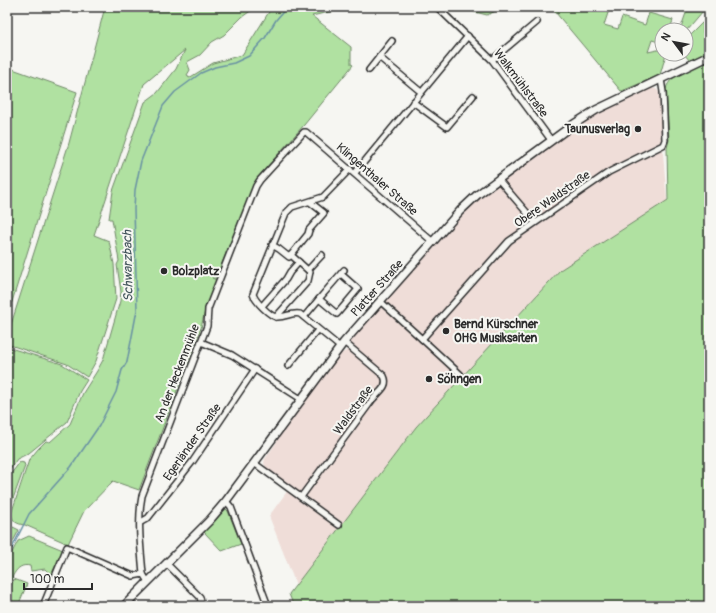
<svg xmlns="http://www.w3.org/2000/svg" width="716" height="613" viewBox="0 0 716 613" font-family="Pangolin,sans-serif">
<rect width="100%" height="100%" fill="#f6f6f2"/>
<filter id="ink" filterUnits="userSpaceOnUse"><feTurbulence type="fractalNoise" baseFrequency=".025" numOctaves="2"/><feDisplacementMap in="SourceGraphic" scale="8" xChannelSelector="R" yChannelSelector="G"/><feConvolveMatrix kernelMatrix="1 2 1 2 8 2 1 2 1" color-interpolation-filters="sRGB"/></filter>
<g filter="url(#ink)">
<path fill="#efddd8" d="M651 88 656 89 659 92 663 137 660 143 663 154 667 201 560 270 416 427 296 585 269 516 291 486 266 468 264 463 265 459 276 443 282 431 338 355 346 351 351 345 350 343V340L435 243 461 215 480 197 507 176 520 169 535 156 589 118 613 105Z"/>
<g fill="#b0e1a1" stroke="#6e8666">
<path d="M105 7H256L242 17 224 35 212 42 200 55 187 62 190 70 187 75 189 78 213 63 242 55 272 7H344L337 10 312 16 351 47V64L353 65 304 125 257 178 254 184 216 278H212L216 280 206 306 201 328 139 490 113 481 84 511 68 544 25 525C17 524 13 522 11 514L29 460 38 449 46 441 50 442 70 424 83 393 97 371 103 360 120 301 121 292 117 265 119 261 112 219H109L113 191 145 102 157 93 176 69 185 50 144 84 94 235 109 241 114 264 116 299 96 361 87 377 67 364 7 344V337L69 143Z"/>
<path d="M455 7H505L487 15Z"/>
<path d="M551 7H610L604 25 618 29 622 17 645 25 649 13 673 20 670 30H662V43L652 40 648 52 662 49V54H666L660 75 622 91H621Z"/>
<path d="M678 7H709V15L703 11 686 31V30H680L686 13Z"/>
<path d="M703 22V33L709 37V52L690 61 684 54H686V39Z"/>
<path d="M709 60V606H297L296 603 293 604 289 594 416 427 560 270 668 200 667 148 669 140 666 89C669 74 696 66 709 60Z"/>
<path d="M7 67 77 92 7 318Z"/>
<path d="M7 347 62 364 87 380 80 391 67 422 29 453 17 459 7 473Z"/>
<path d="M20 462 24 463 25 466 7 515V479Z"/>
<path d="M226 509 228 511 241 544 222 551 204 532Z"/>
<path d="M13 527 19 530 7 553V530Z"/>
<path d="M29 536 63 550 51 575 45 569 31 571 30 566C15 562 11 581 7 591V562L18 541Z"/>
<path d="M14 579 27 584 18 606H7V595Z"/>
</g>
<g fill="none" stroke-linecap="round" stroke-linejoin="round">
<path stroke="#6891a3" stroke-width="1.5" d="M7 558 29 514 71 467 99 426 116 392 122 370 127 362 137 310 134 209 135 190 141 161 163 106 175 92 201 73 215 67 234 63 249 56 265 38 276 20 287 7"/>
<defs>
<g id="minor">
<path d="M437 7 492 60 551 140"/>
<path d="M379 57 421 92"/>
<path d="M492 60 537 22"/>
<path d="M369 70 392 41"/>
<path d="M413 102 447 127 473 96"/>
<path d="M355 173 468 36"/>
<path d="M498 179 535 222"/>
<path d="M272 245 279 249 289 257 291 255 310 272 308 281 276 317"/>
<path d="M291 255 308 234 309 230 324 213 310 202"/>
<path d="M308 270 322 255"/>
<path d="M319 299 337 314 358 289 341 274"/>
<path d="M380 301 422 339 509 241 609 172 663 145 665 140 663 92 661 79"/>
<path d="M262 306 286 279 290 272 299 262"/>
<path d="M304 317 319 299 344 270"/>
<path d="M422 339 460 374"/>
<path d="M201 342 232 355 301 399"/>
<path d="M340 347 300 314C293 312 286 317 278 317 271 318 255 301 253 294L286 213 292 207 323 197 350 169"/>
<path d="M288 366 318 330"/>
<path d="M254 463 339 525"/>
<path d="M301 497 373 399C380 391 389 386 384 376L344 342"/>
<path d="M226 501 231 507 268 606"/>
<path d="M141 522 148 518 193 461 255 369"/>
<path d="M166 563 200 597 202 606"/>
<path d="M143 574C141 549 137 522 142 496L207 326 208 309 256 186 260 180 304 132H306L433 242"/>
<path d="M43 606 67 547 133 576 143 574 148 582"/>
</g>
<path id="secondary" d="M124 606 209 521 226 501 344 342 460 211 477 195 574 124 596 110 709 56"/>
</defs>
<use href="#minor" stroke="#2b2b2b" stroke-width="8"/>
<use href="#secondary" stroke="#2b2b2b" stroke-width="10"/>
<use href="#minor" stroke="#f6f6f2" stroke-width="5"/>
<use href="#secondary" stroke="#f6f6f2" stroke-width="7"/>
</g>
</g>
<g fill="#2b2b2b" stroke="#f6f6f2" stroke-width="1.5">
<circle cx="638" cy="129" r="4"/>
<circle cx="164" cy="271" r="4"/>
<circle cx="446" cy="331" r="4"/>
<circle cx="429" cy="379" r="4"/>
</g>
<g text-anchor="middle" stroke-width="4" stroke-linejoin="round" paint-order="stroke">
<g font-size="12" fill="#2b2b2b" stroke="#f6f6f2">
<text transform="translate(521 83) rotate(53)" y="4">Walkmühlstraße</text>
<text transform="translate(377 179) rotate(41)" y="4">Klingenthaler Straße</text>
<text transform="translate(552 199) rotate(-35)" y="4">Obere Waldstraße</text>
<text transform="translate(377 288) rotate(-48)" y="4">Platter Straße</text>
<text transform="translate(177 373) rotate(-69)" y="4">An der Heckenmühle</text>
<text transform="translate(353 410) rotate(-53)" y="4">Waldstraße</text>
<text transform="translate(192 442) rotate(-55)" y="4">Egerländer Straße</text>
</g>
<g font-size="12" font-weight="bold" fill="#2b2b2b" stroke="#f6f6f2" text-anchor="start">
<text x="630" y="133" text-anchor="end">Taunusverlag</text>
<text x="172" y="275">Bolzplatz</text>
<text x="454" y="328">Bernd Kürschner<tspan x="454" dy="14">OHG Musiksaiten</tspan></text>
<text x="437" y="383">Söhngen</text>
</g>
<g font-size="13" font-style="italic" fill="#44565d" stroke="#f6f6f2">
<text transform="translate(127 266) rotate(-91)" y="5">Schwarzbach</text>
</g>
</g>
<rect width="716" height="613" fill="none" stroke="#f6f6f2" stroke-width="24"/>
<rect x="12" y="12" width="692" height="589" fill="none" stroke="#2b2b2b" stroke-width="1.5" filter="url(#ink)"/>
<g transform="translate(674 42) rotate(302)"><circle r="19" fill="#f6f6f2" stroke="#a5a5a2"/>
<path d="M0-3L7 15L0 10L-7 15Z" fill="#2b2b2b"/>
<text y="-6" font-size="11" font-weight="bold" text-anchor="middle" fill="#2b2b2b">N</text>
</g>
<path d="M24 583v6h68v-6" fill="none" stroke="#2b2b2b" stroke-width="2"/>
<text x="30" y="583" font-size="12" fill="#2b2b2b" stroke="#f6f6f2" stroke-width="3" paint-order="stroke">100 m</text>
</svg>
